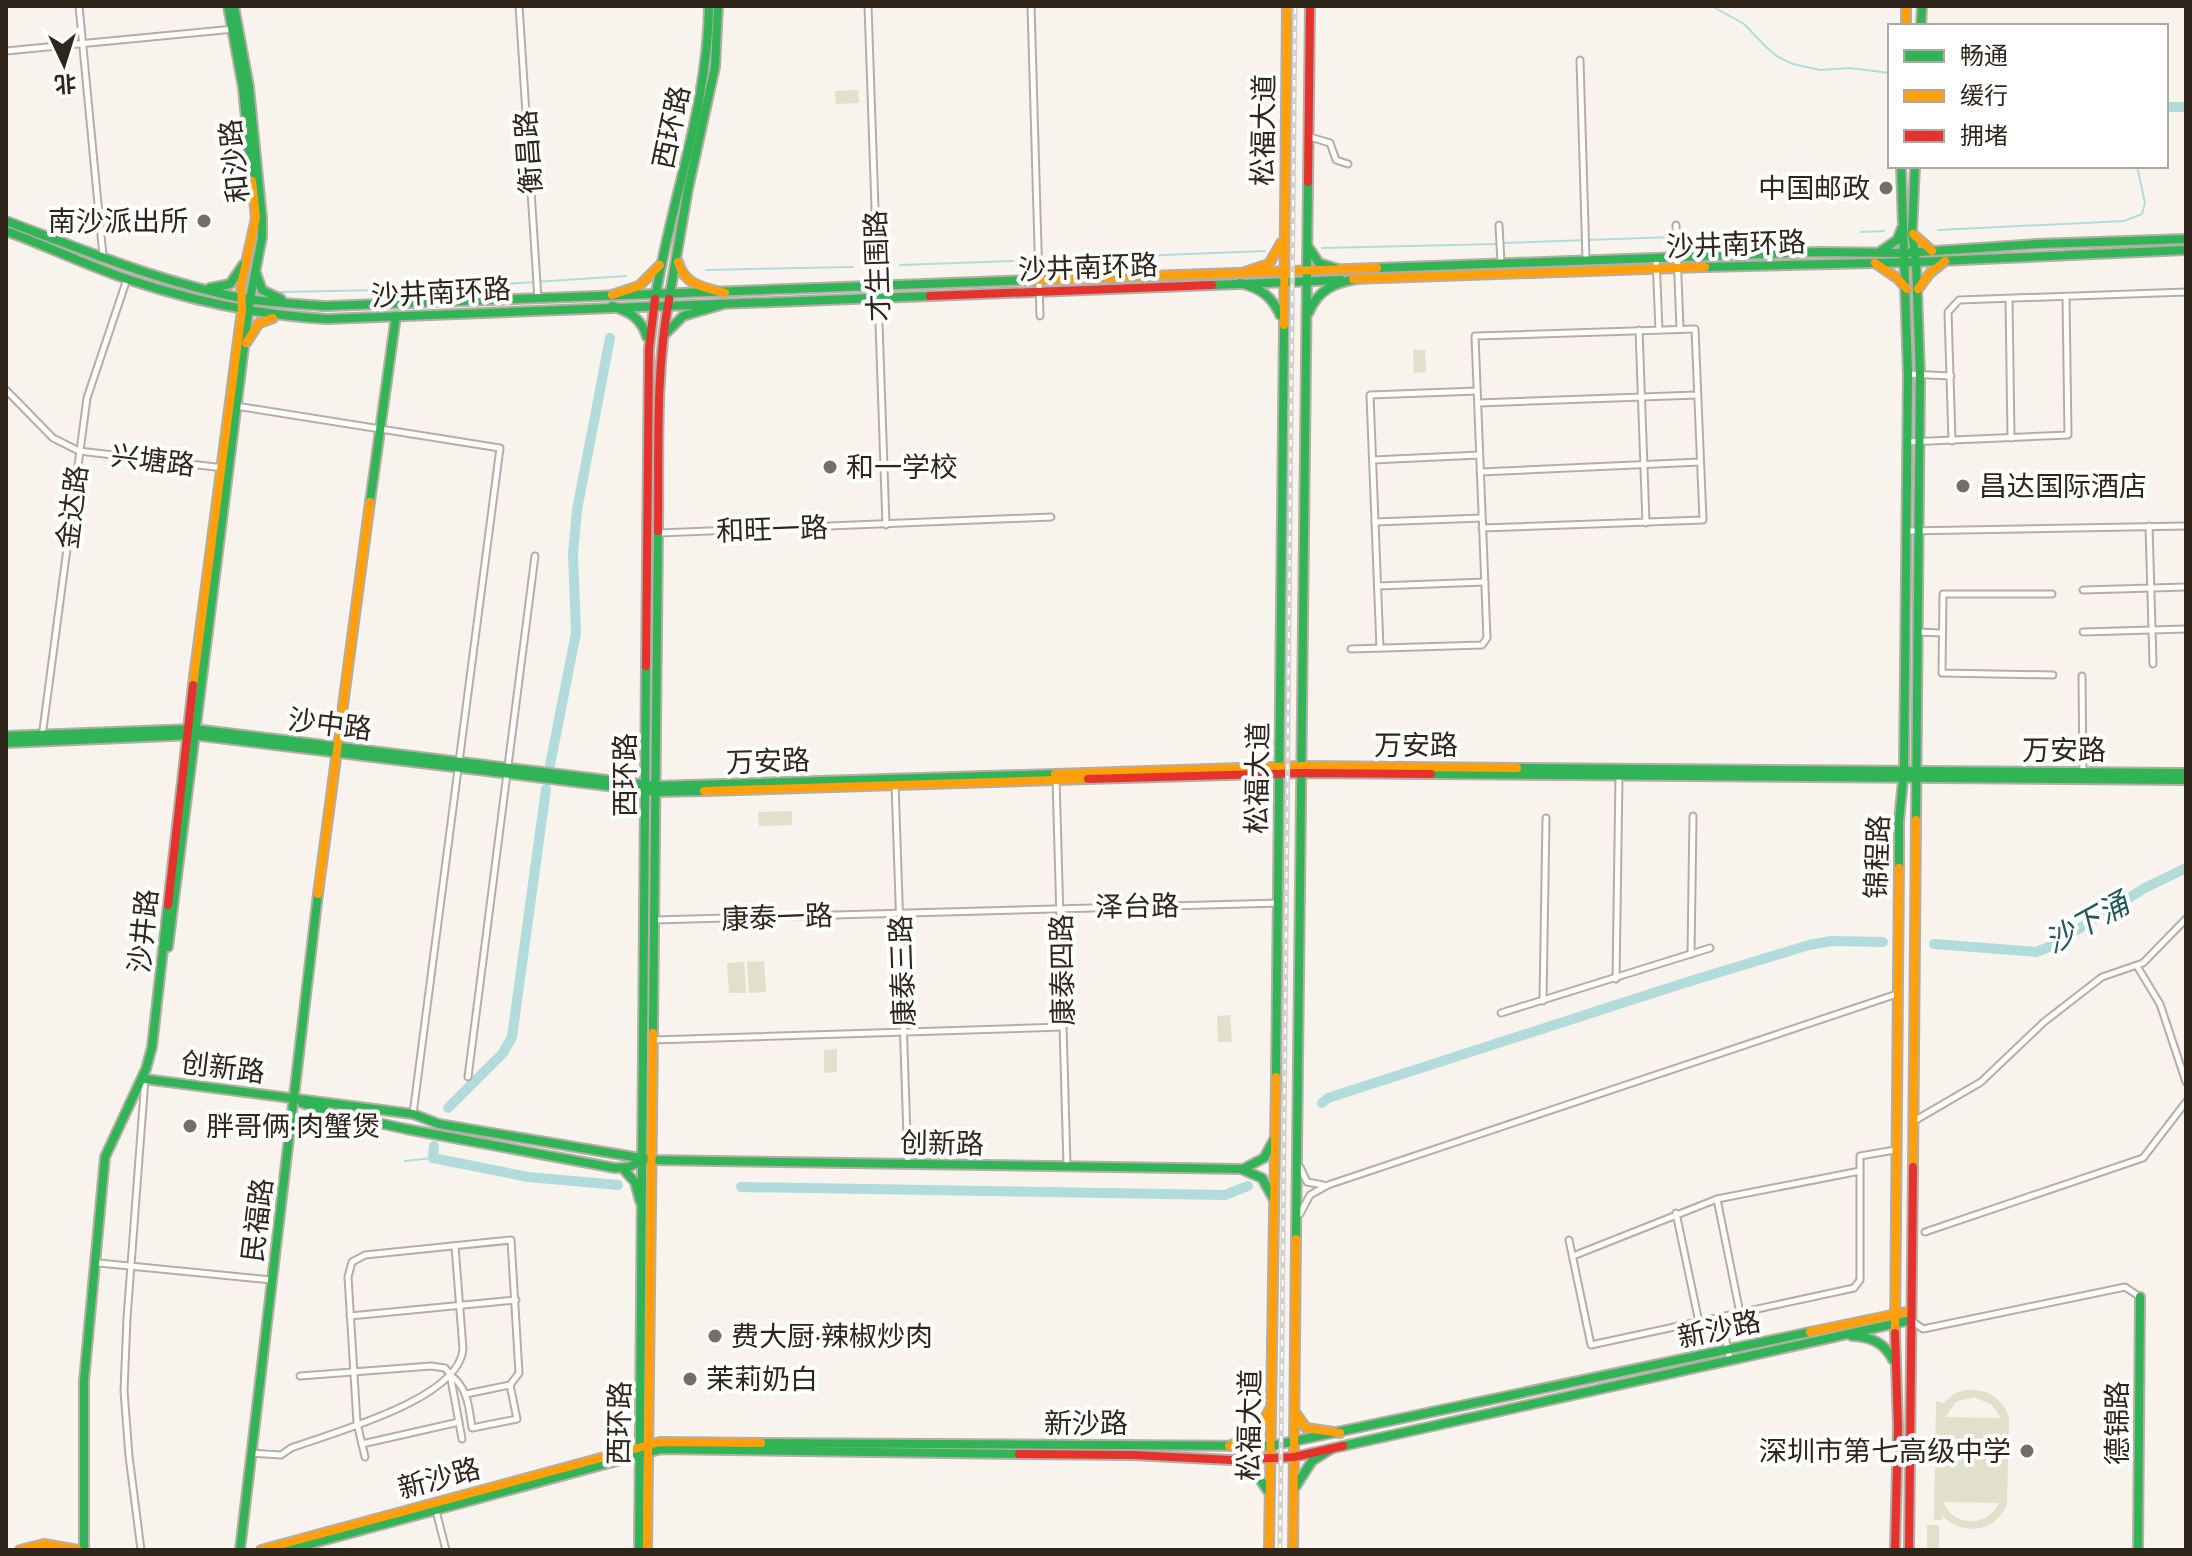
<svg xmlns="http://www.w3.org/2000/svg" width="2192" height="1556" viewBox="0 0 2192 1556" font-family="Barlow,'Noto Sans SC',sans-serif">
<rect width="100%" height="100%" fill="#f9f3ed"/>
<g fill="#e0e0cb" fill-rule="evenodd">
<path d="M858 90 859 103 836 104 835 91Z"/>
<path d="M1413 350H1425L1426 372 1414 373Z"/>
<path d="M792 811V825L759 826 758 812Z"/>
<path d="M764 961 766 992 749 993 747 962Z"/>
<path d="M744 962 746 993H729L727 963Z"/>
<path d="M1230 1015 1232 1042H1218L1217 1016Z"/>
<path d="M837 1049V1072L824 1073V1050Z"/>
<path d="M1965 1390C1986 1388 2003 1397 2009 1418L2007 1504C1996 1532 1963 1537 1943 1516L1942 1520H1934L1936 1401 1943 1403 1954 1394ZM1974 1397 1992 1405 2001 1418 1945 1417 1956 1402ZM1943 1502 1999 1503C1987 1528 1954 1527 1943 1502Z"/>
<rect x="1927" y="1525" width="12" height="23"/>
</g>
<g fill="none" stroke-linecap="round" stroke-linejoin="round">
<g stroke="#b2dbdc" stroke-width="2">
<path d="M1712 6 1744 24 1766 47 1778 57 1793 64 1820 70 1850 68 1890 73"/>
<path d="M1938 230 2124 221 2142 214 2145 203 2137 166"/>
<path d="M1861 232 1884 231"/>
<path d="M1503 243 1757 234"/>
<path d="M1322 248 1497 244"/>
<path d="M1062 259 1265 251"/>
<path d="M900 265 1013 261"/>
<path d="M706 270 853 267"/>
<path d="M280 292 430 289 626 276"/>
<path d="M405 1161 433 1158"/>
</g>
<g stroke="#b2dbdc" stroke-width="10">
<path d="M2166 107H2186"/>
<path d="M550 765 576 633 573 554 577 510 610 338"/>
<path d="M1934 944 2036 952 2049 947 2145 888 2186 868"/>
<path d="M1322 1103 1328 1098 1681 984 1809 945 1832 941 1883 942"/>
<path d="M448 1108 503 1053 512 1037 546 789"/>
<path d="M434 1146 433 1158 528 1177 618 1185"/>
<path d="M741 1187 1225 1195 1248 1186"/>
</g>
<defs>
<g id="street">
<path d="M79 6 103 256"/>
<path d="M519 6 538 299"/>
<path d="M868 6 886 525"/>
<path d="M1031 6 1040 316"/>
<path d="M6 51 234 29"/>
<path d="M1580 60 1586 260"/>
<path d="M1310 137 1330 143 1336 160 1348 164"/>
<path d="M1499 225 1501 263"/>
<path d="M1676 225 1680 329"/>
<path d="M1769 232 1770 264"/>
<path d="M1656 258 1659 330"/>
<path d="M2009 299 2011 438"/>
<path d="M1639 330 1646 523"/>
<path d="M1908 374 1951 376"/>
<path d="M6 390 53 438 79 451 224 468"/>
<path d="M1478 403 1697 395"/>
<path d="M236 406 500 448 413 1114"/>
<path d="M1952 441 1948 312 1959 300 2186 292"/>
<path d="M1907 442 2068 435 2066 297"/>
<path d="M1373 460 1479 455"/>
<path d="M1480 472 1700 462"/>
<path d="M1375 522 1482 518"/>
<path d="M2149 526 2153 664"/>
<path d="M1907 531 2186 526"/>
<path d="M659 533 1051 517"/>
<path d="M1378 586 1485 582"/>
<path d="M2083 590 2186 587"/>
<path d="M2052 594H1943L1942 673 2053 675"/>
<path d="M1917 632 1942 633"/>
<path d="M2083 632 2186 629"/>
<path d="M1380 648 1370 395 1477 391"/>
<path d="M1351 649 1482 645 1487 638 1475 336 1695 329 1703 520 1482 528"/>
<path d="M2082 676 2083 774"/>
<path d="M42 737 87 398 127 279"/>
<path d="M1056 778 1067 1166"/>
<path d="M895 783 908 1165"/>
<path d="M654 920 1277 903"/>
<path d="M1691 954 1693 816"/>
<path d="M2137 966 2160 1004 2186 1082"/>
<path d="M1616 979 1619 776"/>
<path d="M1543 1001 1546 818"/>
<path d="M1501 1013 1710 948"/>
<path d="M653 1040 1062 1027"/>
<path d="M468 1077 535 556"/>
<path d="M1914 1121 1981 1082 2044 1022 2102 977 2143 963 2186 919"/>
<path d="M1300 1167 1307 1182 1323 1185"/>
<path d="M1717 1199 1740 1313"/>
<path d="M1676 1213 1699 1322"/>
<path d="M1300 1214 1310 1195 1328 1185 1897 994"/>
<path d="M1925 1232 2143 1158 2186 1102"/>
<path d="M1569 1240 1591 1345 1854 1288 1860 1280V1156L1895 1150"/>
<path d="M1573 1256 1717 1199 1860 1171"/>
<path d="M99 1263 272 1280"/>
<path d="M350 1316 516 1300"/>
<path d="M1721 1317 1730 1360"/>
<path d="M1912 1321 1923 1329 2125 1287 2140 1297"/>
<path d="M450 1375C468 1387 469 1408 472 1428L517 1419 510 1385"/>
<path d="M300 1376 431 1366 445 1368 450 1374 462 1439"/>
<path d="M362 1444 459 1422"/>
<path d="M251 1453 281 1455 291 1448C331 1433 459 1400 463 1349L455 1246"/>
<path d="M365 1457 357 1423 348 1277 352 1262 365 1255 511 1240 519 1373 510 1385 466 1394"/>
<path d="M435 1507 446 1550"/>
<path d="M141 1550 129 1456 124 1391 127 1318 145 1079"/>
</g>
<g id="fast">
<path d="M228 6 243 88 252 181"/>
<path d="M1921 26 1922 6"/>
<path d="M1915 166 1912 233 1916 262 1920 375 1916 820"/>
<path d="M6 221C83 250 160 282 241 298 269 303 298 304 327 306L1032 280"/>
<path d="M6 231C47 246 86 265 127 279 192 301 259 315 327 319L930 296"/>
<path d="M1309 248 1319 263 1338 269"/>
<path d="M1881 251 1897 240 1902 228"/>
<path d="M1705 267 1916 262 2186 250"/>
<path d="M1377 268 1820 252 1905 253 2037 244 2186 239"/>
<path d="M256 273 262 290 281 299"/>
<path d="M1240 283C1260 288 1272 296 1280 315"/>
<path d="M1212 285 1341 280"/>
<path d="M210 288 230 284 243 265"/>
<path d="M655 299C671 200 708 107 709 6"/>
<path d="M669 299 688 189 715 67 718 6"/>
<path d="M612 306C630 312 641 318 647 337"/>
<path d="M1309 312C1318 290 1334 283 1356 279"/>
<path d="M666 333 683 316 724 304"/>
<path d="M370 502 396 316"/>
<path d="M6 736 194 729 656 786 1055 774"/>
<path d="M6 743 193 735 656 792 704 791"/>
<path d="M1517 768 2186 773"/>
<path d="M1431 774 2186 780"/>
<path d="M1899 868V821L1904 770 1908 374 1901 166"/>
<path d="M168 947 250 299 262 237V218L249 87 234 6"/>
<path d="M653 1033 658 531"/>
<path d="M1276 1077 1284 325"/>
<path d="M145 1079 413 1114 439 1124 652 1160 1241 1169 1262 1178 1273 1198"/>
<path d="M302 1103 329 1112 406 1129 615 1168 629 1167 643 1160"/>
<path d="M1243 1169 1264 1158 1275 1138"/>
<path d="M625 1171 635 1182 640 1201"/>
<path d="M1296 1239 1308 182"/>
<path d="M1852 1336C1871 1337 1884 1342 1893 1360"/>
<path d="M761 1443 1271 1446 1810 1332"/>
<path d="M1343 1446 1911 1320"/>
<path d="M1231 1460 1252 1468 1268 1491"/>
<path d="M1296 1486 1312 1461 1331 1449"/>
<path d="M84 1550V1381L105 1157 146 1069 152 1047 168 905"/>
<path d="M240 1550 318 894"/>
<path d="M288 1550 661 1449 1019 1454"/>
<path d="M639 1550 646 666"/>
<path d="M2138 1550 2140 1297"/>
</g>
<g id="slow">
<path d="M1906 6V26"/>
<path d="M1913 234 1932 251"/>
<path d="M678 262C684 285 705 288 725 293"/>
<path d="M1875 263 1897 278 1907 289"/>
<path d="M1245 272 1269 264 1281 243"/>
<path d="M1353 279 1705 267"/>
<path d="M1032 280 1377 268"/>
<path d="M1918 289 1930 273 1945 261"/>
<path d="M612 295 639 286 660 265"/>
<path d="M1284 325 1287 6"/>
<path d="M246 343 259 323 273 318"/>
<path d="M193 685 242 310 241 285 256 218 252 181"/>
<path d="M1055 774 1303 766 1517 768"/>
<path d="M704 791 1088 779"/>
<path d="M318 894 370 502"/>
<path d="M1913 1167 1916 820"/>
<path d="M1810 1332 1911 1311"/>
<path d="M1895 1333 1899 868"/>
<path d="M1297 1415 1306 1428 1340 1433"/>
<path d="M1229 1446 1256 1434 1270 1409"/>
<path d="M20 1550 44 1544 78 1550"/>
<path d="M261 1550 660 1442 761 1443"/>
<path d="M647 1550 653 1033"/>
<path d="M1269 1550 1276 1077"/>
<path d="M1293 1550 1296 1239"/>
</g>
<g id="jam">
<path d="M1308 182 1310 6"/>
<path d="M930 296 1212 285"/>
<path d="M658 531C659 454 655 374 669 299"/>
<path d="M646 666 649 349 655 299"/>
<path d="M1088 779 1303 773 1431 774"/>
<path d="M168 905 193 685"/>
<path d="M1019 1454 1133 1455 1231 1460 1294 1457 1343 1446"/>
<path d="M1895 1550 1898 1427 1895 1333"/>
<path d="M1909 1550 1913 1167"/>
</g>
</defs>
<use href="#street" stroke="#b5aea7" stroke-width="9"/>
<use href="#fast" stroke="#b5aea7" stroke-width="12"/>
<use href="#slow" stroke="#b5aea7" stroke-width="12"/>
<use href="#jam" stroke="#b5aea7" stroke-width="12"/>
<use href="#street" stroke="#fefdfc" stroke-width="5"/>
<use href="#fast" stroke="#30b455" stroke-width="8"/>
<use href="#slow" stroke="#ff9f0a" stroke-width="8"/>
<use href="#jam" stroke="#e5322d" stroke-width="8"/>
<defs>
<path id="rail" d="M1280 1550 1295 6"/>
</defs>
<use href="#rail" stroke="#d3d1cf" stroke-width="5"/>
<use href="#rail" stroke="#fff" stroke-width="2" stroke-dasharray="6" stroke-linecap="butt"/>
</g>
<g fill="#766d64" stroke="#fff" stroke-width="3">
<circle cx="1886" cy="188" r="8"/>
<circle cx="204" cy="221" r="8"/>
<circle cx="830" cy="467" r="8"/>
<circle cx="1963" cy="486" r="8"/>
<circle cx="190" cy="1126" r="8"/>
<circle cx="715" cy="1336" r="8"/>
<circle cx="690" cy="1379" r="8"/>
<circle cx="2027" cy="1451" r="8"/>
</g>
<g text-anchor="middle" stroke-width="8" stroke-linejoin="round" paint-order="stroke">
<g font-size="28" fill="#2f251b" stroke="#fff">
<text transform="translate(671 127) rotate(-78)" y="10">西环路</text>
<text transform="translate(1263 130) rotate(-89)" y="10">松福大道</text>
<text transform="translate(528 152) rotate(-94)" y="10">衡昌路</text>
<text transform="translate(234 161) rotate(-96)" y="10">和沙路</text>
<text transform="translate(1736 244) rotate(-2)" y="10">沙井南环路</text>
<text transform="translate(877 266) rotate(-92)" y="10">才生围路</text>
<text transform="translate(1088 267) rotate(-2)" y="10">沙井南环路</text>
<text transform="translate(441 292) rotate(-3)" y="10">沙井南环路</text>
<text transform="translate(153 460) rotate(7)" y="10">兴塘路</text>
<text transform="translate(72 507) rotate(-83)" y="10">金达路</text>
<text transform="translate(772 529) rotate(-2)" y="10">和旺一路</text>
<text transform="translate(330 724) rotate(7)" y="10">沙中路</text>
<text x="1416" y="755">万安路</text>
<text x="2064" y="760">万安路</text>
<text transform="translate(768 761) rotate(-2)" y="10">万安路</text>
<text transform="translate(625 775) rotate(-90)" y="10">西环路</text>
<text transform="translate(1257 778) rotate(-89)" y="10">松福大道</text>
<text transform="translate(1877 857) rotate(-88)" y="10">锦程路</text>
<text transform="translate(1137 906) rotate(-1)" y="10">泽台路</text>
<text transform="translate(777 917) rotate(-2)" y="10">康泰一路</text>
<text transform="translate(143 931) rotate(-84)" y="10">沙井路</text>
<text transform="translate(1062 970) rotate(-91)" y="10">康泰四路</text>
<text transform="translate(902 971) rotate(-92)" y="10">康泰三路</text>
<text transform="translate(223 1067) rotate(7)" y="10">创新路</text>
<text transform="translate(942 1143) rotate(1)" y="10">创新路</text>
<text transform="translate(257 1220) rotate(-83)" y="10">民福路</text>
<text transform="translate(1719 1329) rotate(-12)" y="10">新沙路</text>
<text transform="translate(619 1423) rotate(-89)" y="10">西环路</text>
<text x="1086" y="1433">新沙路</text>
<text transform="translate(2117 1423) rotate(-90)" y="10">德锦路</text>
<text transform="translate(1249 1425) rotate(-89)" y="10">松福大道</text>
<text transform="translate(439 1478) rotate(-15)" y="10">新沙路</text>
</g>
<g font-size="28" fill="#2f251b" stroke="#fff" text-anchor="start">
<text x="1870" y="198" text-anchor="end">中国邮政</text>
<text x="188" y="231" text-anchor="end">南沙派出所</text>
<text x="846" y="477">和一学校</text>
<text x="1979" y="496">昌达国际酒店</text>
<text x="206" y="1136">胖哥俩·肉蟹煲</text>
<text x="731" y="1346">费大厨·辣椒炒肉</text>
<text x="706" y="1389">茉莉奶白</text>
<text x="2011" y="1461" text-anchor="end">深圳市第七高级中学</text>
</g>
<g font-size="30" font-style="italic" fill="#23585c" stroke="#fff">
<text transform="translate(2087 923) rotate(-29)" y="10">沙下涌</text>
</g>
</g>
<rect width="2192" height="1556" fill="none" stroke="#2f251b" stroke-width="16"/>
<rect x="1888" y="24" width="280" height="144" fill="#ffffff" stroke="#aca8a4" stroke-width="2"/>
<rect x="1904" y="50" width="40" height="12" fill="#30b455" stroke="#aca8a4" stroke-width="2"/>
<text x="1960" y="64" font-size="24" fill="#2f251b">畅通</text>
<rect x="1904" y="90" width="40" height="12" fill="#ff9f0a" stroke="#aca8a4" stroke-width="2"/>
<text x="1960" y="104" font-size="24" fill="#2f251b">缓行</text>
<rect x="1904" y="130" width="40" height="12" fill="#e5322d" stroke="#aca8a4" stroke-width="2"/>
<text x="1960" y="144" font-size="24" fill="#2f251b">拥堵</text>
<g transform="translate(64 64) rotate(176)" stroke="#ffffff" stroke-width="6" paint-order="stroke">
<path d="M0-6L14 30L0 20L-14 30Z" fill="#2f251b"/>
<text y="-12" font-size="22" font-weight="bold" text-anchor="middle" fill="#2f251b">北</text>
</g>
</svg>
